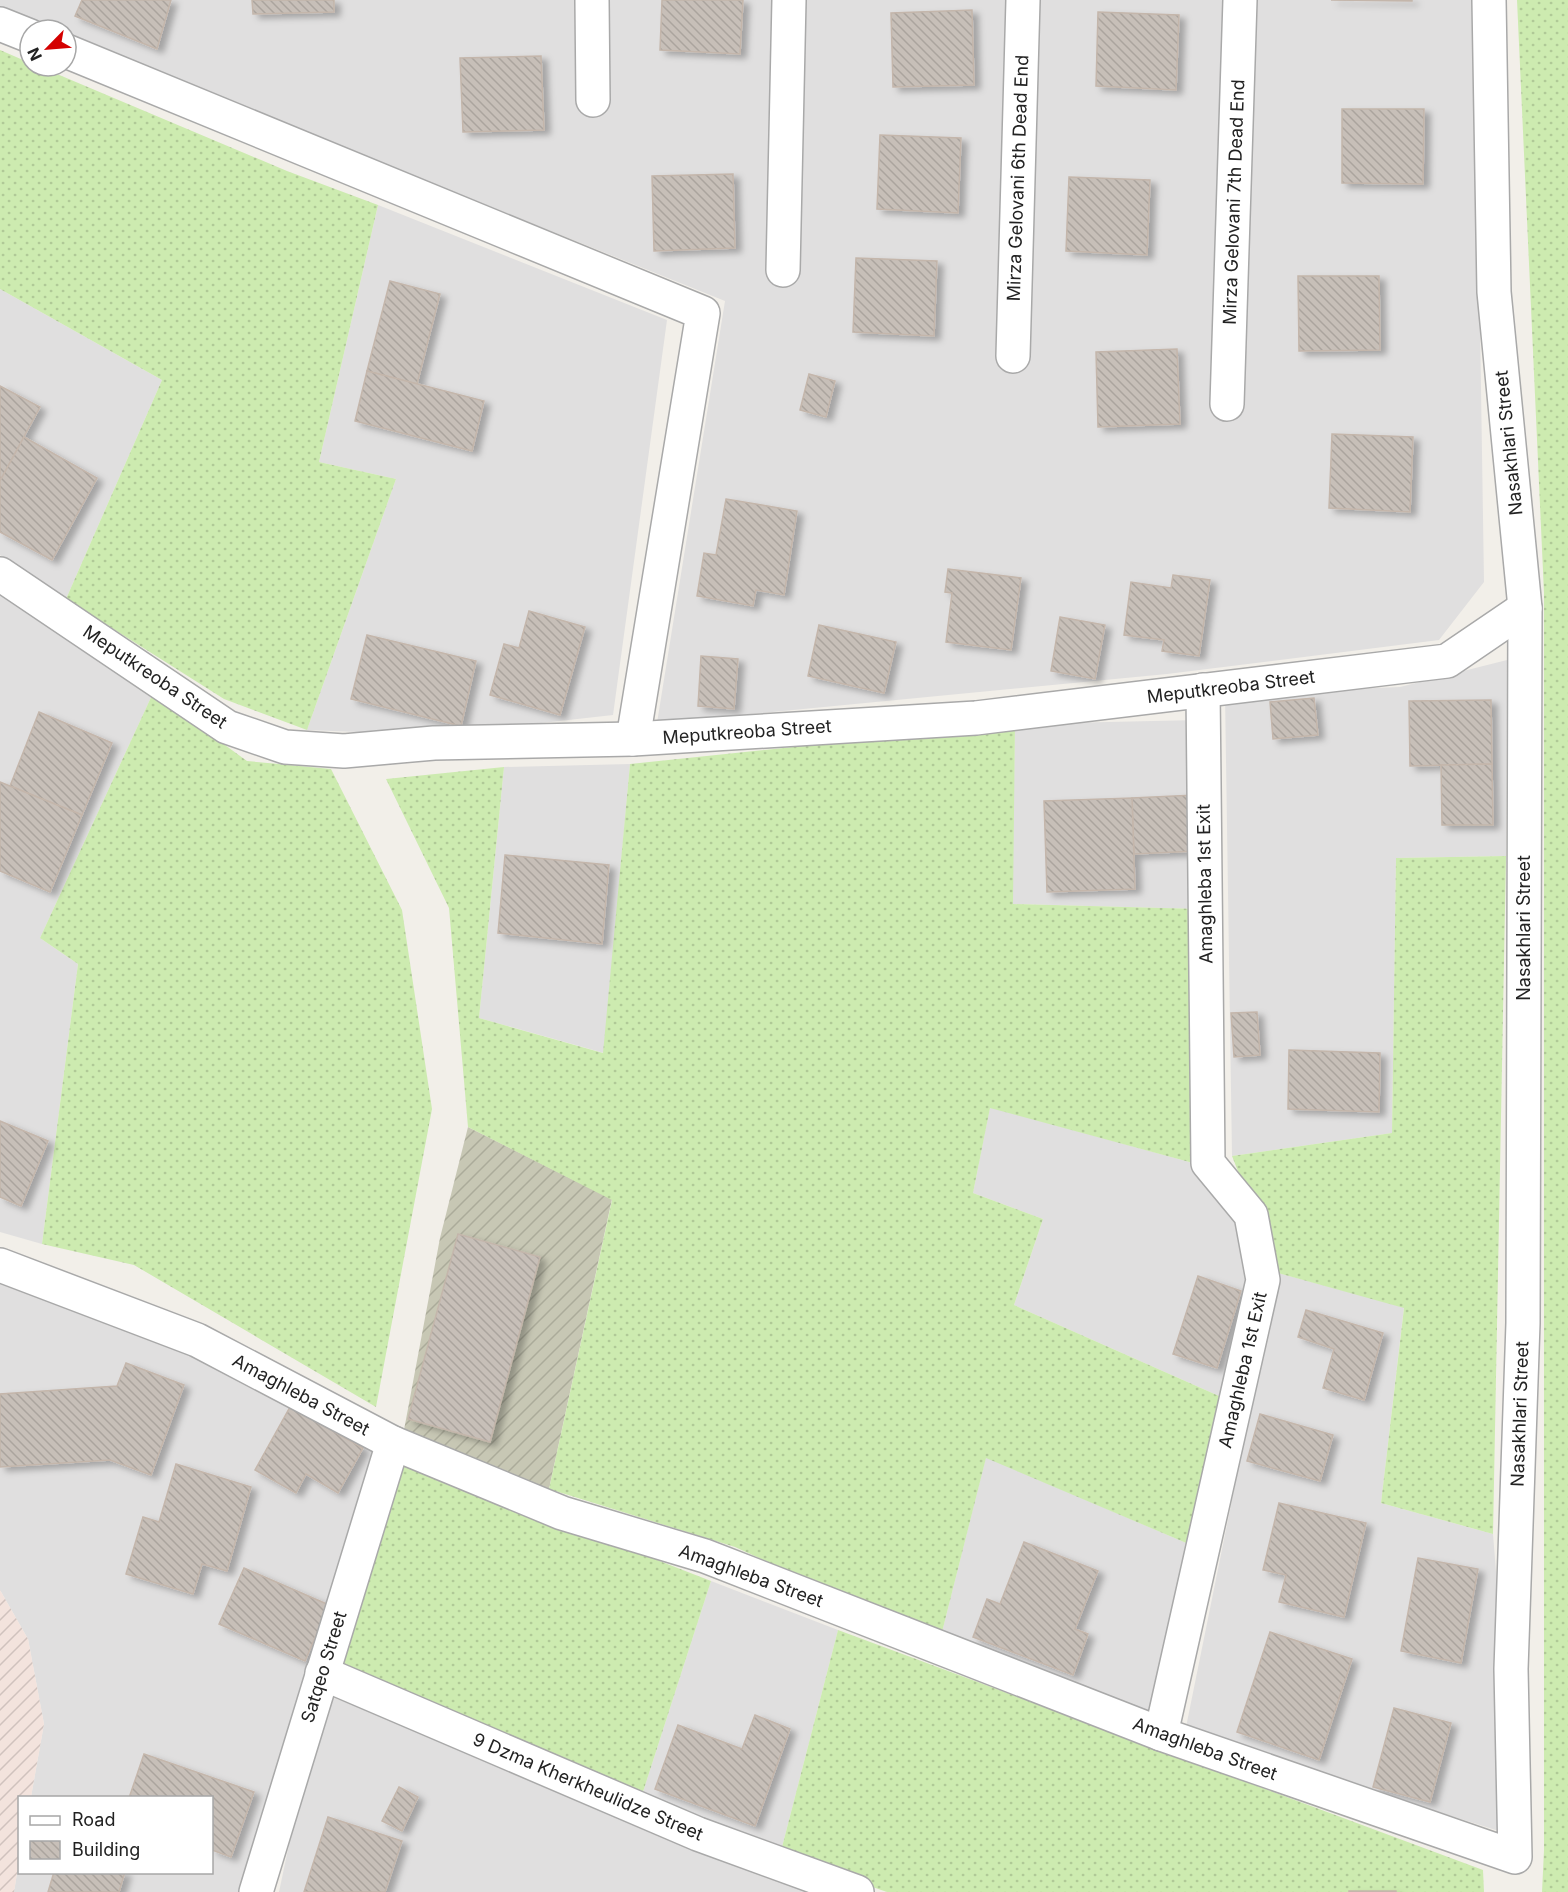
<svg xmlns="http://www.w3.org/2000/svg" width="1568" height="1892" viewBox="0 0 1568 1892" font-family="Inter,sans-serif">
<defs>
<pattern id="military-furrows" width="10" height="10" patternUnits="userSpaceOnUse" patternTransform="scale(1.5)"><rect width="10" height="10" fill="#f3e3dd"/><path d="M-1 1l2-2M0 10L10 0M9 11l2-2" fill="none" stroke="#d0c2bd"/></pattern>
<pattern id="construction-furrows" width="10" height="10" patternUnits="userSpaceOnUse" patternTransform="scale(1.5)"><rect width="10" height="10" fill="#c7c7b4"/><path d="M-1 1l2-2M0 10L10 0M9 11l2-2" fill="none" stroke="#abab9a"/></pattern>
<pattern id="grass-dots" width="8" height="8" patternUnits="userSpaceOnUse" patternTransform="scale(1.5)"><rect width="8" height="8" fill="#cdebb0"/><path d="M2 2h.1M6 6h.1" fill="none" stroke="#b0c997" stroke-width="1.8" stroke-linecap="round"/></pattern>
<pattern id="building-back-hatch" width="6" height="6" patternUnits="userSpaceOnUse" patternTransform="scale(1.5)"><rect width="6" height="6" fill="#c7bfb8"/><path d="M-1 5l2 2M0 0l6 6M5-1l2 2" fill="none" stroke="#aba49e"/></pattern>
<filter id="shadow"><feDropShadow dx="6" dy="4" stdDeviation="3" flood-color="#0004"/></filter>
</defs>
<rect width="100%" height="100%" fill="#f2efe9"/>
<g fill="#e0dfdf">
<path d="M0 0H1475L1484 582 1439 640 1167 674 657 723 725 301 66 36V30H50L0 10Z"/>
<path d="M378 205 667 320 613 715 434 735 307 730 396 479 319 462Z"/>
<path d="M0 289 162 380 66 599 0 555Z"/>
<path d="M0 593 153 693 40 938 78 964 42 1244 0 1232Z"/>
<path d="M1507 660 1506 856 1396 858 1392 1133 1232 1156 1225 694 1400 687Z"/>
<path d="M1199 720 1200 909 1012 904 1015 724Z"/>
<path d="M630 764 604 1053 479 1018 504 767Z"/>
<path d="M990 1107 1193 1163 1238 1225 1252 1283 1219 1396 1014 1305 1043 1219 973 1193Z"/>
<path d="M1278 1273 1404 1307 1381 1503 1493 1534 1498 1597 1499 1831 1185 1732Z"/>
<path d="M0 1280 93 1308 384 1444 250 1892H14L19 1861 20 1872H212V1798L31 1797 44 1724 28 1639 0 1590Z"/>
<path d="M986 1457 1191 1545 1149 1715 940 1640Z"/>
<path d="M711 1581 838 1630 780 1855 641 1798Z"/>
<path d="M321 1693 841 1892H279Z"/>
</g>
<path fill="url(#military-furrows)" d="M0 1590 28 1639 44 1724 31 1797 20 1798 19 1861 14 1892H0Z"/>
<path fill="url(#construction-furrows)" d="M468 1127 612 1199 549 1489 404 1430 440 1238Z"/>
<g fill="url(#grass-dots)">
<path d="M1517 0H1568V1892H1542L1544 1850V593Z"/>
<path d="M0 50 30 63V66H38L287 171 378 205 319 462 396 479 307 730 224 699 66 599 162 380 0 289Z"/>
<path d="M153 693 247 761 331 769 402 910 432 1109 376 1407 134 1265 42 1244 78 964 40 938Z"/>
<path d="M1015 724 1013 904 1200 909 1193 1163 990 1108 973 1193 1043 1219 1014 1305 1219 1396 1191 1545 986 1458 940 1640 735 1547 549 1489 612 1200 468 1127 449 908 386 779 504 767 479 1018 603 1053 630 764Z"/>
<path d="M1506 856 1493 1534 1381 1503 1404 1308 1278 1273 1232 1156 1392 1133 1396 858Z"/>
<path d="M403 1461 711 1581 641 1798 336 1666Z"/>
<path d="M838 1630 1483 1870 1484 1892H887L780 1855Z"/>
</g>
<g fill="url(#building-back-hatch)" stroke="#c4b6ab" stroke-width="1.5" filter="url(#shadow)">
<path d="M82 0H171L157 49 75 16Z"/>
<path d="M252 0H334V12L253 14Z"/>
<path d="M662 0H743L740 54 660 50Z"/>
<path d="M1331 0H1412V1Z"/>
<path d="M972 10 974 85 893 87 891 13Z"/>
<path d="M1098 12 1179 15 1176 90 1096 86Z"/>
<path d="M541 56 544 130 463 132 460 58Z"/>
<path d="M1342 109H1424L1423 184 1342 183Z"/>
<path d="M880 135 961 138 958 213 877 209Z"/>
<path d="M733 174 735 248 654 251 652 176Z"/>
<path d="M1069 177 1150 180 1147 255 1066 251Z"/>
<path d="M856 258 937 261 934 336 853 332Z"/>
<path d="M1298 276H1379L1380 350 1299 351Z"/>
<path d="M390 281 440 294 417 384 367 371Z"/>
<path d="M1177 349 1180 424 1098 427 1096 352Z"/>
<path d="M367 371 484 401 472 451 355 421Z"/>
<path d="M809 374 835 381 826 417 800 410Z"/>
<path d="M0 386 40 407 0 481Z"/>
<path d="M1332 434 1413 437 1410 512 1329 508Z"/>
<path d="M24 437 97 478 52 560 0 532V481Z"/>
<path d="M726 499 797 511 784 595 756 590 753 606 697 596 704 553 716 555Z"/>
<path d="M948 569 1021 578 1011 650 946 642 952 593 945 592Z"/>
<path d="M1173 575 1210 580 1199 656 1162 651 1164 640 1124 635 1131 582 1171 588Z"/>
<path d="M529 611 585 627 560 715 490 695 504 644 519 648Z"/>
<path d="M1060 617 1105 625 1095 679 1051 671Z"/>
<path d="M819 625 896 642 884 693 808 676Z"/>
<path d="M367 635 476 661 461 726 351 699Z"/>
<path d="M701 656 738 659 734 709 698 706Z"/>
<path d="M1314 698 1318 735 1273 739 1270 702Z"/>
<path d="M1491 700 1492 764 1410 766 1409 701Z"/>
<path d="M39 712 112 743 82 815 10 786Z"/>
<path d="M1492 764 1493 825H1442L1441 765Z"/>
<path d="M0 782 82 815 50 892 0 871Z"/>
<path d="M1195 795 1197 851 1134 854 1132 798Z"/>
<path d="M1132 798 1135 889 1047 892 1044 801Z"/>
<path d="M505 855 609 865 602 944 498 933Z"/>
<path d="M1257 1012 1260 1055 1234 1057 1231 1013Z"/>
<path d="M1289 1050 1380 1053 1379 1112 1288 1109Z"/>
<path d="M0 1121 48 1141 21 1206 0 1197Z"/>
<path d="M458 1234 540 1257 490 1442 408 1419Z"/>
<path d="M1198 1276 1241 1291 1217 1368 1173 1354Z"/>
<path d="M1306 1310 1383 1333 1364 1400 1323 1388 1334 1349 1298 1337Z"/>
<path d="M126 1363 184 1385 151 1475 110 1460 0 1467V1394L117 1386Z"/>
<path d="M290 1407 363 1448 338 1493 306 1474 296 1493 255 1470Z"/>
<path d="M1260 1414 1333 1435 1320 1481 1247 1461Z"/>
<path d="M176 1464 251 1487 227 1571 202 1564 193 1594 126 1574 143 1517 159 1522Z"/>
<path d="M1279 1503 1366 1523 1344 1617 1279 1602 1286 1575 1263 1570Z"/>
<path d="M1024 1542 1098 1571 1075 1629 1088 1634 1073 1675 973 1637 987 1599 1000 1604Z"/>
<path d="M1418 1558 1478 1569 1461 1663 1401 1651Z"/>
<path d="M244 1568 329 1605 305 1661 219 1624Z"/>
<path d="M1270 1632 1352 1659 1319 1760 1237 1732Z"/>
<path d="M1394 1708 1451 1723 1430 1802 1373 1787Z"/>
<path d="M755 1715 790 1729 755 1826 655 1789 678 1725 742 1749Z"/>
<path d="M144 1754 254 1792 231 1857 212 1850V1798H129Z"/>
<path d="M399 1787 418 1797 402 1831 382 1821Z"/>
<path d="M328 1817 402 1841 385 1892H304Z"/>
<path d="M54 1872H125L119 1892H48Z"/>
<rect x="1349" y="1891" width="47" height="1"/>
</g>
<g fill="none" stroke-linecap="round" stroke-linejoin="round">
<defs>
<g id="minor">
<path d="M592 0 593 100"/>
<path d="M0 24 30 36"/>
<path d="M66 51 703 313 633 739"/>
<path d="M783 270 789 0"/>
<path d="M1013 356 1023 0"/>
<path d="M1227 404 1240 0"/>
<path d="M0 574 227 727 285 747 344 751 434 743 633 739 976 718 1447 661 1525 608"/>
<path d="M0 1265 197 1340 393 1443 562 1513 705 1556 1161 1734 1515 1857 1511 1669 1523 1323 1525 608 1494 292 1489 0"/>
<path d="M322 1673 698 1834 857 1892"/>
<path d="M1161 1734 1263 1280 1251 1215 1208 1163 1203 690"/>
<path d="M256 1892 393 1443"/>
</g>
</defs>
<use href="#minor" stroke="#a9a9a9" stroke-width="36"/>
<use href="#minor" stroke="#fff" stroke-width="33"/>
</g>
<g text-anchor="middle" stroke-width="6" stroke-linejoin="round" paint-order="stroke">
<g font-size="18" fill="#222" stroke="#fff">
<text transform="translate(1018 178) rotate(-88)" y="6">Mirza Gelovani 6th Dead End</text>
<text transform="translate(1234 202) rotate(-88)" y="6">Mirza Gelovani 7th Dead End</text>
<text transform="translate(1509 443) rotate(-96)" y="6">Nasakhlari Street</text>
<text transform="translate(155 677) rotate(34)" y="6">Meputkreoba Street</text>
<text transform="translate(1231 687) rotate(-7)" y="6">Meputkreoba Street</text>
<text transform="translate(747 732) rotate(-4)" y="6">Meputkreoba Street</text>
<text transform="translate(1205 884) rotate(-91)" y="6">Amaghleba 1st Exit</text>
<text transform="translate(1524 928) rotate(-90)" y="6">Nasakhlari Street</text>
<text transform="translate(1243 1370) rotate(-77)" y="6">Amaghleba 1st Exit</text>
<text transform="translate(301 1395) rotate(28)" y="6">Amaghleba Street</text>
<text transform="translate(1520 1414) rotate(-88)" y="6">Nasakhlari Street</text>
<text transform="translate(751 1576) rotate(20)" y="6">Amaghleba Street</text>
<text transform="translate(324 1667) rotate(-73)" y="6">Satqeo Street</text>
<text transform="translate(1205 1749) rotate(20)" y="6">Amaghleba Street</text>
<text transform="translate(588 1787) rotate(23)" y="6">9 Dzma Kherkheulidze Street</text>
</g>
</g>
<rect x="18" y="1796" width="195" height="78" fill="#ffffff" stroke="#a7a7a7" stroke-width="1.5"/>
<rect x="30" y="1816" width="30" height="9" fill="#ffffff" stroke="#a7a7a7" stroke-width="1.5"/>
<text x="72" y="1826" font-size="18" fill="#222222">Road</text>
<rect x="30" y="1841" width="30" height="18" fill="url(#building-back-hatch)" stroke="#a7a7a7" stroke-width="1.5"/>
<text x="72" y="1856" font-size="18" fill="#222222">Building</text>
<g transform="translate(48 48) rotate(245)"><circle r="28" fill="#ffffff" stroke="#a7a7a7" stroke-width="1.5"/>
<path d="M0-4.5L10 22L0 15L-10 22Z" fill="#d40000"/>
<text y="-9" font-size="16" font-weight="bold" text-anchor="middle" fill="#222222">N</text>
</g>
</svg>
